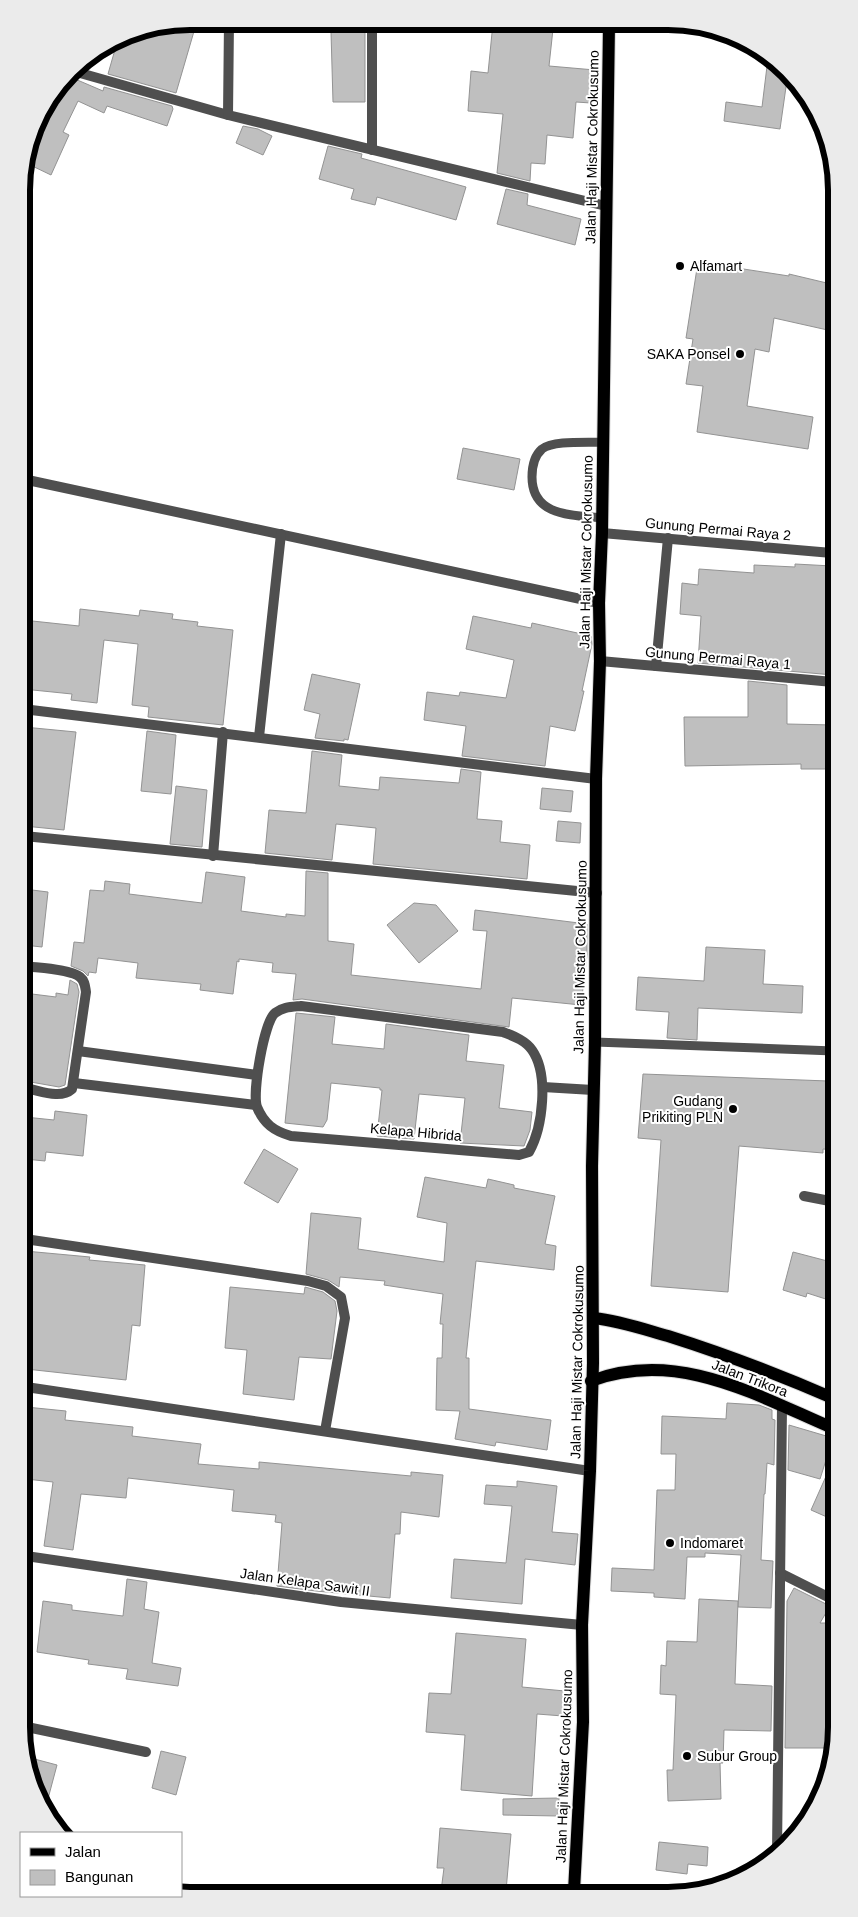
<svg xmlns="http://www.w3.org/2000/svg" width="858" height="1917" viewBox="0 0 858 1917" font-family="Helvetica,sans-serif">
<rect width="100%" height="100%" fill="#fff"/>
<g fill="#bfbfbf" stroke="#939393">
<path d="M190 21H197L176 93 108 74 118 39 125 34Z"/>
<path d="M493 23 553 29 549 66 595 70 591 103 576 102 573 138 547 135 545 164 531 163 530 181 497 173 503 114 468 111 471 71 488 73Z"/>
<path d="M331 32H365V102H333Z"/>
<path d="M768 58 780 63 788 73 780 129 724 121 726 102 762 107Z"/>
<path d="M68 76 103 91 104 87 172 106 173 109 167 126 107 106 104 113 78 101 63 132 69 135 51 175 26 163 39 115Z"/>
<path d="M243 126 258 129 272 136 263 155 236 143Z"/>
<path d="M328 146 362 154 361 158 466 187 456 220 377 197 375 205 351 199 354 189 319 179Z"/>
<path d="M506 189 528 194 527 205 581 219 575 245 497 224Z"/>
<path d="M698 262 789 276V274L831 284 832 331 774 318 769 352 755 349 747 406 813 417 808 449 697 432 703 386 686 384 693 339 686 338Z"/>
<path d="M463 448 520 459 514 490 457 479Z"/>
<path d="M795 564 832 566 833 675 698 663 701 616 680 614 682 583 698 585 699 569 754 573V565L795 567Z"/>
<path d="M80 609 139 616 140 610 173 614 172 619 198 622 197 626 233 630 223 725 148 717 149 707 132 705 138 644 104 640 97 703 71 700 72 694 23 689V620L79 626Z"/>
<path d="M473 616 531 628 532 623 591 636 592 644 582 691H584L575 731 550 726 545 766 462 756 466 726 424 720 427 692 459 696 460 692 506 698 514 660 466 649Z"/>
<path d="M312 674 360 684 348 740 344 739V741L315 738 320 714 304 710Z"/>
<path d="M748 681 787 685V724L833 725V769H801V764L685 766 684 717H748Z"/>
<path d="M24 727 76 732 64 830 24 826Z"/>
<path d="M147 731 176 735 171 794 141 791Z"/>
<path d="M312 751 342 755 339 786 379 790 380 777 459 783 461 769 481 772 477 819 502 821 500 842 530 845 527 879 373 864 376 828 336 824 332 860 265 853 269 810 306 813Z"/>
<path d="M176 786 207 790 202 847 170 844Z"/>
<path d="M542 788 573 791 571 812 540 809Z"/>
<path d="M558 821 581 823 580 843 556 841Z"/>
<path d="M306 871 328 873V941L354 944 351 975 481 989 487 931 473 930 475 910 587 924V955L581 1005 512 998 509 1027 302 999 293 1000 296 974 272 972 273 963 239 959V962L237 961 233 994 200 990 201 984 136 978 138 963 98 958 96 973 89 972 88 976 83 971 71 966 74 942 84 943 90 890 104 891 105 881 130 884 129 894 202 903 206 872 245 877 241 911 286 917V914L305 916Z"/>
<path d="M24 889 48 892 42 947 24 945Z"/>
<path d="M414 903 436 905 458 931 419 963 387 925Z"/>
<path d="M706 947 765 950 763 984 803 986 802 1013 698 1008 697 1040 667 1038 669 1012 636 1010 638 977 704 981Z"/>
<path d="M70 980 77 984 79 992 65 1085 59 1087 25 1081 24 993 56 997V993L68 995Z"/>
<path d="M296 1013 335 1017 332 1044 384 1049 386 1024 469 1035 466 1061 504 1065 499 1108 532 1112 530 1130 524 1146 460 1143 465 1098 419 1094 414 1139 377 1136 382 1090H380V1088L331 1083 327 1120 323 1127 285 1123Z"/>
<path d="M643 1074 828 1081V1082H834V1150L823 1149V1153L739 1146 728 1292 651 1286 661 1140 638 1138Z"/>
<path d="M55 1111 87 1115 83 1156 46 1152 45 1161 25 1159V1117L54 1120Z"/>
<path d="M264 1149 298 1169 278 1203 244 1183Z"/>
<path d="M425 1177 486 1188 488 1179 514 1185V1188L555 1196 545 1244 556 1246 554 1270 476 1261 466 1358H469V1409L551 1420 547 1450 496 1442 495 1446 455 1439 460 1411 436 1410 437 1358H442L443 1324H440L443 1294 384 1285 385 1281 340 1277 339 1287 328 1280 306 1274 311 1213 361 1218 358 1249 444 1262 447 1223 417 1217Z"/>
<path d="M25 1251 90 1257 89 1260 145 1265 140 1326 132 1325 126 1380 26 1369Z"/>
<path d="M793 1252 835 1263V1302L807 1293 806 1297 783 1290Z"/>
<path d="M230 1287 304 1294 305 1287 323 1292 335 1301 337 1311 331 1359 299 1357 294 1400 243 1394 247 1350 225 1348Z"/>
<path d="M727 1403 759 1405 772 1410V1419L775 1420 774 1465 767 1463 765 1494H764L761 1560 773 1561 771 1608 738 1607 741 1555 705 1553V1557H687L685 1599 654 1597V1593L611 1591 612 1568 654 1570 657 1490H675L676 1454H661L662 1416 726 1419Z"/>
<path d="M26 1407 66 1411 65 1420 133 1427 132 1436 201 1444 198 1464 259 1469V1462L411 1476V1472L443 1475 439 1517 401 1512 400 1534H395L390 1598 316 1591 277 1586 282 1523 275 1522 276 1515 232 1511 234 1490 128 1478 126 1498 81 1494 73 1550 44 1546 53 1482 26 1479Z"/>
<path d="M789 1425 833 1438 820 1479 788 1470Z"/>
<path d="M835 1456 836 1512V1521L811 1510Z"/>
<path d="M517 1481 557 1486 552 1532 578 1534 575 1565 525 1559 522 1604 451 1598 454 1559 506 1563 512 1506 484 1504 486 1485 517 1487Z"/>
<path d="M127 1579 147 1582 144 1609 159 1612 152 1663 181 1668 178 1686 126 1679 128 1669 88 1664 89 1660 37 1652 43 1601 72 1605V1610L123 1616Z"/>
<path d="M794 1588 830 1606 820 1623H836V1739L834 1748H785L787 1601Z"/>
<path d="M699 1599 738 1601 735 1684 772 1686 771 1731 724 1730 723 1763H720L721 1799 668 1801 667 1770H673L676 1695 660 1694 661 1665 666 1666 667 1641 697 1642Z"/>
<path d="M456 1633 526 1639 522 1687 565 1691 563 1716 537 1714 532 1796 461 1790 465 1735 426 1732 429 1693 451 1694Z"/>
<path d="M161 1751 186 1757 176 1795 152 1788Z"/>
<path d="M27 1757 57 1765 45 1810 27 1771Z"/>
<path d="M559 1798 558 1816 503 1815V1799Z"/>
<path d="M440 1828 511 1834 506 1891H441L444 1868H437Z"/>
<path d="M659 1842 708 1847 707 1866 688 1864 687 1874 656 1870Z"/>
</g>
<g fill="none" stroke-linecap="round" stroke-linejoin="round">
<defs>
<g id="primary">
<path d="M594 1318C620 1321 643 1329 668 1336 725 1354 780 1375 835 1399"/>
<path d="M591 1381C678 1348 757 1396 835 1429"/>
<path d="M574 1891 583 1722 582 1625 590 1471 593 1363 592 1166 595 1042 596 779 600 661 599 603 602 533 609 24"/>
</g>
</defs>
<use href="#primary" stroke="#dbdbdb" stroke-width="14"/>
<g stroke="#4f4f4f" stroke-width="9">
<path d="M602 518C573 515 532 517 532 477 532 467 534 456 542 449 554 440 588 443 603 442"/>
<path d="M595 1042 834 1051"/>
</g>
<g stroke="#4f4f4f" stroke-width="10">
<path d="M372 22V150"/>
<path d="M73 71 228 115 606 206"/>
<path d="M228 115 229 21"/>
<path d="M23 479 599 603"/>
<path d="M602 533 832 553"/>
<path d="M600 661 833 682"/>
<path d="M656 666 668 538"/>
<path d="M23 709 596 779"/>
<path d="M259 737 281 534"/>
<path d="M24 836 597 893"/>
<path d="M213 856 223 732"/>
<path d="M24 966C38 968 70 969 80 977 85 981 85 986 86 992L72 1089C60 1100 39 1090 25 1088"/>
<path d="M301 1006 503 1032C513 1036 525 1040 532 1050 549 1074 543 1127 529 1152L519 1155 291 1136C274 1131 264 1124 257 1107 252 1093 264 1022 275 1013 283 1007 291 1007 301 1006Z"/>
<path d="M78 1051 257 1075"/>
<path d="M74 1083 256 1105"/>
<path d="M543 1087 593 1090"/>
<path d="M804 1196 835 1202"/>
<path d="M25 1239 308 1281 326 1286 341 1297 345 1318 325 1431"/>
<path d="M26 1387 590 1471"/>
<path d="M26 1556 341 1602 582 1625"/>
<path d="M780 1573 836 1601"/>
<path d="M27 1727 146 1752"/>
<path d="M777 1853 782 1406"/>
</g>
<use href="#primary" stroke="#000" stroke-width="12"/>
</g>
<g fill="#000" stroke="#fff" stroke-width="2">
<circle cx="680" cy="266" r="5"/>
<circle cx="740" cy="354" r="5"/>
<circle cx="733" cy="1109" r="5"/>
<circle cx="670" cy="1543" r="5"/>
<circle cx="687" cy="1756" r="5"/>
</g>
<g text-anchor="middle" stroke-width="4" stroke-linejoin="round" paint-order="stroke">
<g font-size="14" fill="#000" stroke="#fff">
<text transform="translate(592 147) rotate(-89)" y="5">Jalan Haji Mistar Cokrokusumo</text>
<text transform="translate(718 529) rotate(5)" y="5">Gunung Permai Raya 2</text>
<text transform="translate(586 552) rotate(-89)" y="5">Jalan Haji Mistar Cokrokusumo</text>
<text transform="translate(718 658) rotate(5)" y="5">Gunung Permai Raya 1</text>
<text transform="translate(580 957) rotate(-89)" y="5">Jalan Haji Mistar Cokrokusumo</text>
<text transform="translate(416 1132) rotate(5)" y="5">Kelapa Hibrida</text>
<text transform="translate(577 1362) rotate(-89)" y="5">Jalan Haji Mistar Cokrokusumo</text>
<text transform="translate(750 1378) rotate(21)" y="5">Jalan Trikora</text>
<text transform="translate(305 1582) rotate(8)" y="5">Jalan Kelapa Sawit II</text>
<text transform="translate(564 1766) rotate(-88)" y="5">Jalan Haji Mistar Cokrokusumo</text>
</g>
<g font-size="14" fill="#000" stroke="#fff" text-anchor="start">
<text x="690" y="271">Alfamart</text>
<text x="730" y="359" text-anchor="end">SAKA Ponsel</text>
<text x="723" y="1106" text-anchor="end">Gudang<tspan x="723" dy="16">Prikiting PLN</tspan></text>
<text x="680" y="1548">Indomaret</text>
<text x="697" y="1761">Subur Group</text>
</g>
</g>
<path d="M0 0H858V1917H0ZM190 30H668A160 160 0 0 1 828 190V1727A160 160 0 0 1 668 1887H190A160 160 0 0 1 30 1727V190A160 160 0 0 1 190 30Z" fill="#ebebeb" fill-rule="evenodd"/>
<path fill="none" stroke="#000" stroke-width="6" d="M190 30H668A160 160 0 0 1 828 190V1727A160 160 0 0 1 668 1887H190A160 160 0 0 1 30 1727V190A160 160 0 0 1 190 30Z"/>
<rect x="20" y="1832" width="162" height="65" fill="#ffffff" stroke="#999999"/>
<rect x="30" y="1848" width="25" height="8" fill="#000000" stroke="#999999"/>
<text x="65" y="1857" font-size="15" fill="#000000">Jalan</text>
<rect x="30" y="1870" width="25" height="15" fill="#bfbfbf" stroke="#999999"/>
<text x="65" y="1882" font-size="15" fill="#000000">Bangunan</text>
</svg>
